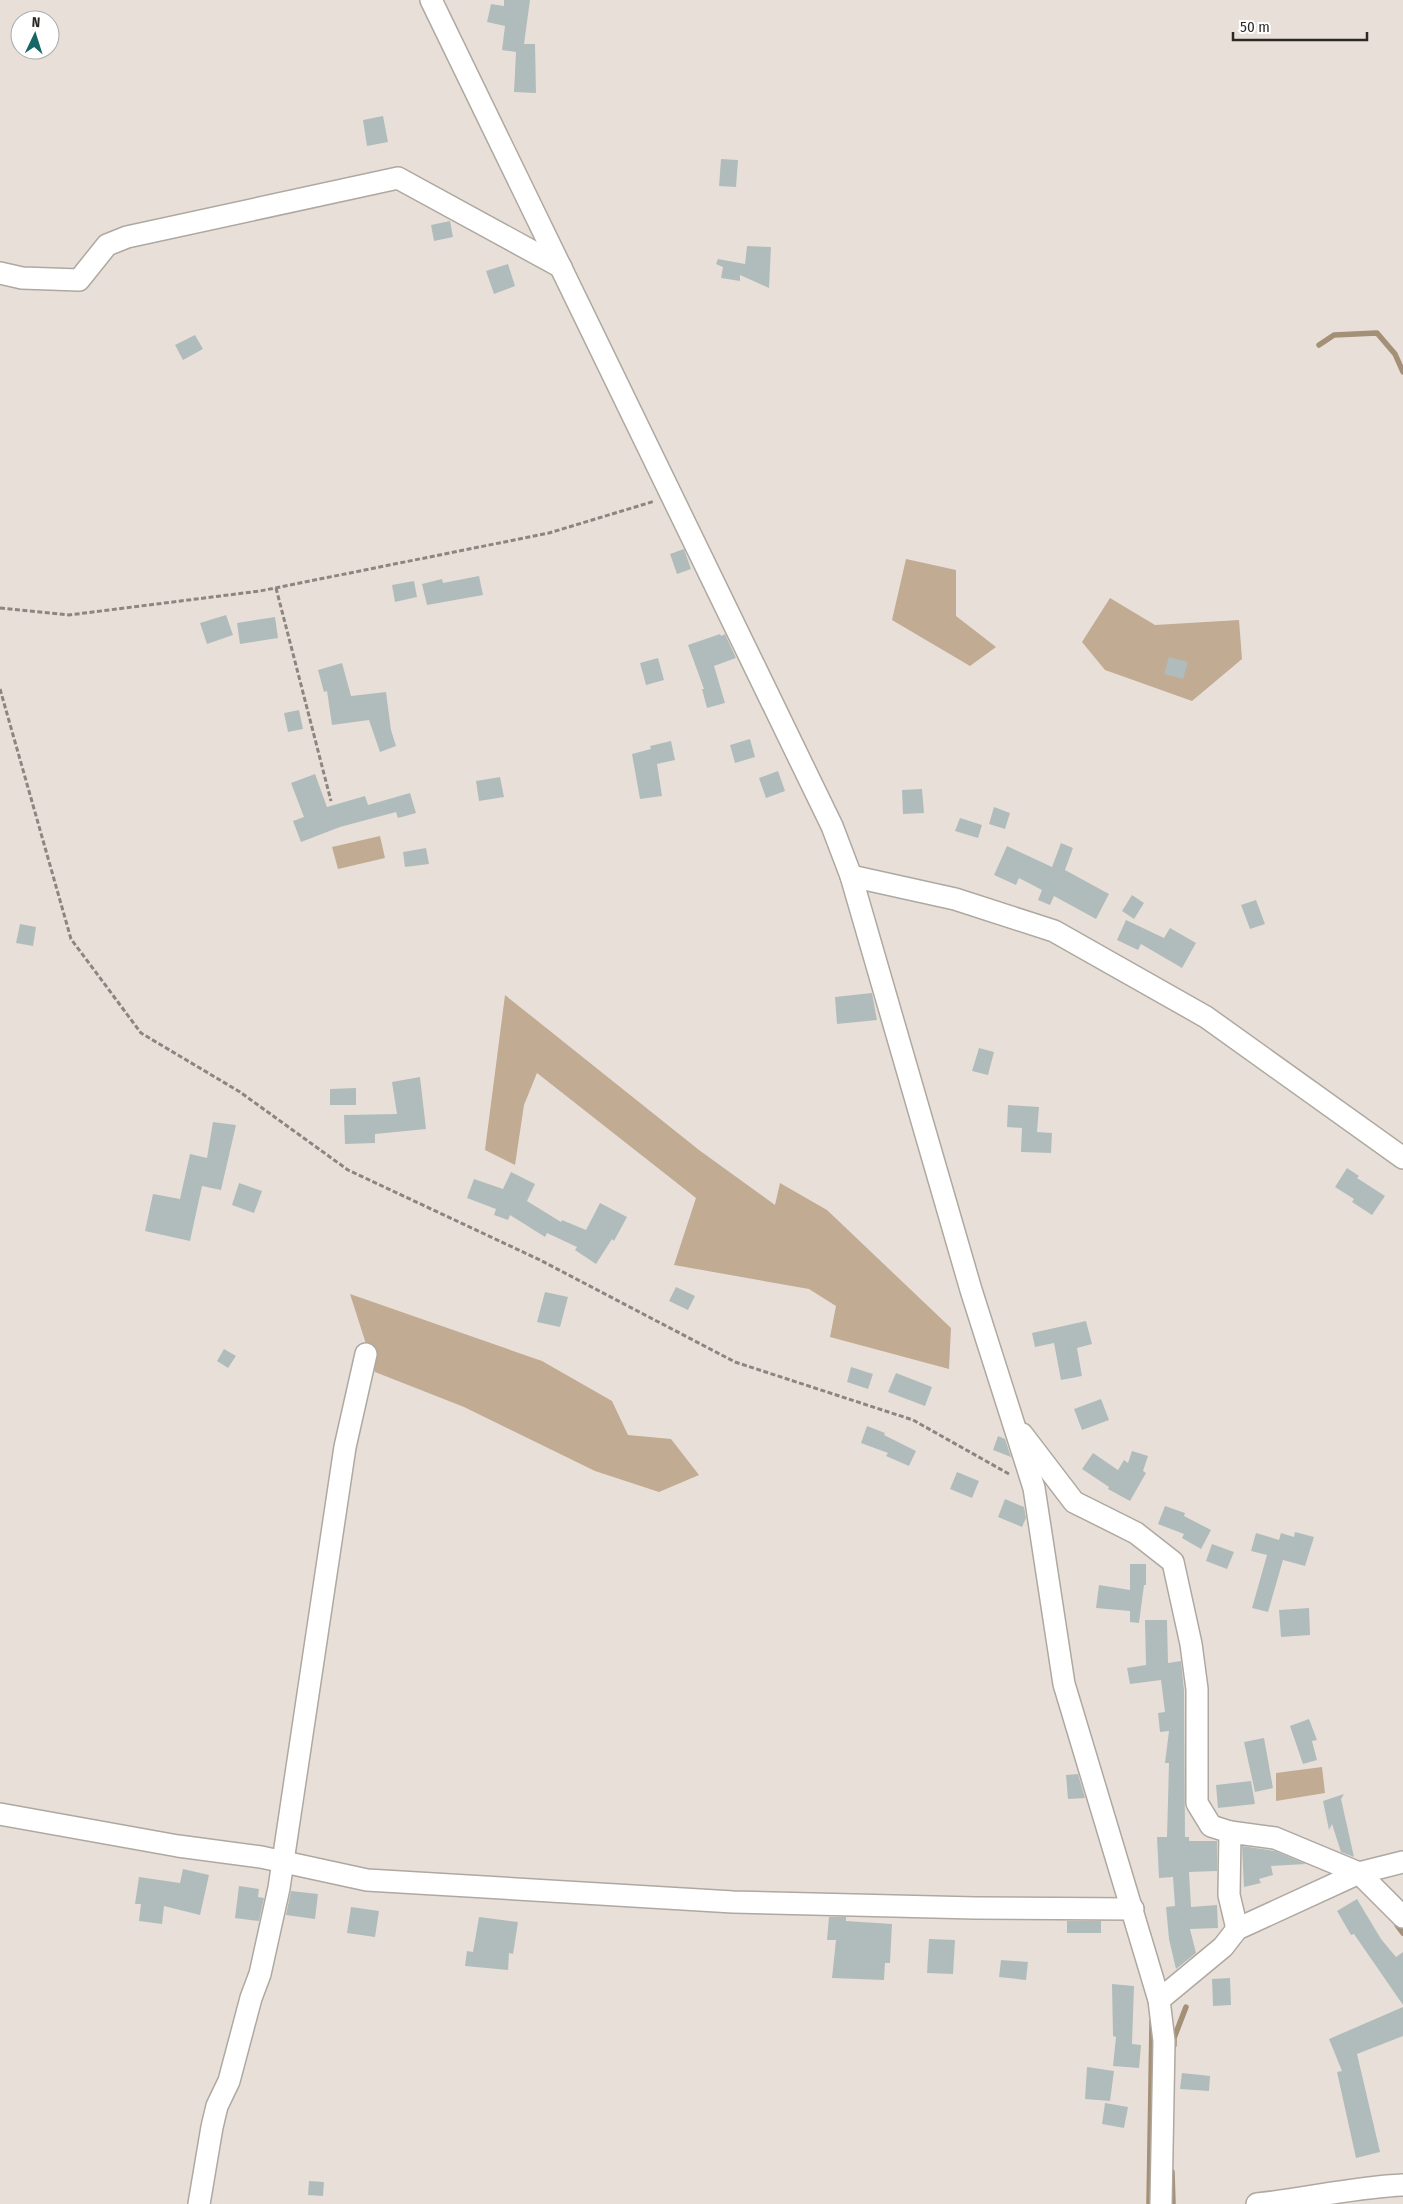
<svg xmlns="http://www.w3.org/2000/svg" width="1403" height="2204" viewBox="0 0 1403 2204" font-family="'Fira Sans Condensed',sans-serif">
<rect width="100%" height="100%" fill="#e8e0d8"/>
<g fill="#c1ab92">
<path d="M906 559 956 570V616L996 647 970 666 892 620Z"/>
<path d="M1110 598 1155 625 1239 620 1242 659 1192 701 1105 670 1082 642Z"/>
<path d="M380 836 385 858 338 869 332 847Z"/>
<path d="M505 995 699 1150 775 1205 780 1183 827 1210 951 1328 949 1369 830 1337 836 1306 809 1289 674 1265 696 1198 537 1073 524 1105 515 1165 485 1150Z"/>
<path d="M350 1294 542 1361 612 1401 628 1435 671 1439 699 1475 659 1492 595 1471 464 1407 375 1372Z"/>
<path d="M1322 1767 1325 1793 1276 1801V1773Z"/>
</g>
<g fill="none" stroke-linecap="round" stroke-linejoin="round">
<g stroke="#a48f77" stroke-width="5.5">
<path d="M1319 345 1334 335 1377 333 1395 354 1403 372"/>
<path d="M1397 1925 1403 1933"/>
<path d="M1174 2045V2038L1186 2007"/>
<path d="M1172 2172 1173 2204"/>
<path d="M1149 2204 1152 2021"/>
</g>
</g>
<g fill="#b0bcbc">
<path d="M504 0H530L524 44H535L536 93 514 92 516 52 502 50 505 26 487 22 491 4 504 6Z"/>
<path d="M383 116 388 142 367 146 363 120Z"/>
<path d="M721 159 738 160 736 187 719 186Z"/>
<path d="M450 221 453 237 434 241 431 225Z"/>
<path d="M747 246 771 247 769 288 740 275V281L721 278 723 267 716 264 718 259 745 264Z"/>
<path d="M508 264 515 286 494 294 486 271Z"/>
<path d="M195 335 203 349 183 360 175 345Z"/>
<path d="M684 549 691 569 677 574 670 554Z"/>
<path d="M479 576 483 595 427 605 422 584 442 579 443 583Z"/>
<path d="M414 581 417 597 395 602 392 585Z"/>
<path d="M226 615 233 635 207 644 200 623Z"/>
<path d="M275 617 278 638 240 644 237 623Z"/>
<path d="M720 634 721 636 725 634 736 658 714 666 725 703 707 708 702 689H704L688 645Z"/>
<path d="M1169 657 1188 662 1183 679 1164 674Z"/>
<path d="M658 658 664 680 646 685 640 663Z"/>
<path d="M342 663 351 696 386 692 391 730 396 746 380 752 369 720 332 725 327 691 324 692 318 670Z"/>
<path d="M299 710 303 729 288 732 284 713Z"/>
<path d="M750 739 755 757 735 763 730 745Z"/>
<path d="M671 741 675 760 657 764 662 796 640 799 632 754 651 749 650 746Z"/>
<path d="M778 771 785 791 766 798 759 778Z"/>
<path d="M315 774 327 807 365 796 368 805 410 793 416 813 398 818 396 812 340 827 301 842 293 821 304 817 291 783Z"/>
<path d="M500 777 504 797 479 801 476 781Z"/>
<path d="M922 789 924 813 903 814 902 790Z"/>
<path d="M994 807 1010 813 1005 829 989 824Z"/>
<path d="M960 818 982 825 978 838 955 831Z"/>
<path d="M1061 843 1073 848 1065 870 1109 894 1096 919 1054 896 1050 905 1038 900 1042 890 1019 878 1016 885 994 875 1007 846 1052 867Z"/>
<path d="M426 848 429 864 405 867 403 852Z"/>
<path d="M1132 895 1144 903 1134 919 1122 911Z"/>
<path d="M1256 900 1265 924 1250 929 1241 905Z"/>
<path d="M1126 920 1164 938 1170 928 1196 943 1182 968 1141 944 1138 950 1117 940Z"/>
<path d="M20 924 36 927 33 946 16 943Z"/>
<path d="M872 993 877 1020 837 1024 835 997Z"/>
<path d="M979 1048 994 1052 988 1075 972 1071Z"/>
<path d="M420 1077 426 1129 375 1134V1143L345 1144 344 1115 397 1114 392 1082Z"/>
<path d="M356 1088V1105H330V1089Z"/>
<path d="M1008 1105 1039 1107 1037 1132 1052 1133 1051 1153 1021 1152 1022 1128 1007 1127Z"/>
<path d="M213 1122 236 1125 221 1190 202 1186 190 1241 145 1231 153 1194 180 1199 190 1154 207 1158Z"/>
<path d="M1347 1168 1359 1176 1357 1178 1385 1196 1372 1215 1352 1202 1354 1199 1335 1187Z"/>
<path d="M511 1172 535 1184 527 1201 561 1222 562 1220 586 1230 600 1203 627 1217 614 1241 612 1239 596 1264 575 1250 577 1247 547 1233 545 1237 510 1215 508 1220 494 1215 496 1209 467 1198 474 1179 503 1189Z"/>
<path d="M239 1183 262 1191 254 1213 232 1205Z"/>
<path d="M676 1287 695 1296 688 1310 669 1301Z"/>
<path d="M545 1292 568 1297 560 1327 537 1322Z"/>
<path d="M1086 1321 1092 1344 1077 1348 1082 1376 1061 1380 1054 1343 1035 1347 1032 1333Z"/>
<path d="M224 1349 236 1356 228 1368 217 1361Z"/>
<path d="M851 1367 873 1374 868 1389 847 1382Z"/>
<path d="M896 1373 932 1387 925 1406 888 1392Z"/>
<path d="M1101 1399 1109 1420 1082 1430 1074 1409Z"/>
<path d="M867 1426 885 1433 884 1435 916 1451 909 1466 886 1456 888 1453 861 1443Z"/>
<path d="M998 1436 1005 1439 1011 1457 993 1450Z"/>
<path d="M1132 1451 1148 1456 1143 1471 1146 1473 1130 1501 1108 1489 1109 1487 1082 1469 1093 1453 1118 1470 1124 1460 1128 1463Z"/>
<path d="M957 1472 979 1481 972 1498 950 1489Z"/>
<path d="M1005 1499 1024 1507 1026 1518 1022 1527 998 1517Z"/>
<path d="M1165 1506 1185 1513 1184 1516 1211 1530 1201 1549 1182 1538 1184 1534 1158 1524Z"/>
<path d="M1295 1532 1314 1537 1305 1566 1283 1560 1268 1612 1252 1608 1267 1555 1251 1551 1256 1533 1279 1540 1281 1533 1294 1537Z"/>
<path d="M1212 1544 1234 1552 1227 1569 1206 1561Z"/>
<path d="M1130 1564H1146V1585H1144L1139 1623 1130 1622V1611L1096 1608 1099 1585 1130 1590Z"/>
<path d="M1309 1608 1310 1635 1281 1637 1279 1610Z"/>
<path d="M1145 1620H1167L1168 1663 1181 1661 1184 1690 1185 1837H1189V1841H1217V1871L1189 1872 1191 1907 1217 1905 1218 1928 1190 1929 1196 1953 1176 1969 1169 1939 1166 1907 1175 1906 1173 1877 1159 1878 1157 1837H1167L1169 1763H1165L1169 1731 1160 1732 1158 1713 1165 1712 1161 1680 1130 1684 1127 1668 1146 1665Z"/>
<path d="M1309 1719 1317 1740 1312 1741 1317 1760 1303 1764 1290 1726Z"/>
<path d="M1264 1738 1273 1788 1255 1792 1244 1742Z"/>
<path d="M1078 1774 1085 1798 1068 1799 1066 1775Z"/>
<path d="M1251 1781 1255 1804 1218 1808 1216 1785Z"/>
<path d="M1344 1794 1341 1799 1354 1857 1341 1852 1332 1824 1329 1830 1323 1801Z"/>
<path d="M1242 1846 1275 1851 1306 1864 1271 1866 1273 1875 1259 1879 1261 1883 1244 1887Z"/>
<path d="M183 1869 209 1875 200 1915 164 1906 162 1924 139 1921 141 1904H135L139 1877 180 1883Z"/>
<path d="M239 1886 259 1889 258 1897 264 1898 259 1921 235 1918Z"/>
<path d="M291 1891 318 1894 315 1919 286 1915Z"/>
<path d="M1357 1899 1381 1939 1396 1957 1403 1952V2005L1354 1934 1351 1935 1337 1911Z"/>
<path d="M351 1907 379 1911 375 1937 347 1933Z"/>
<path d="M479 1917 518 1922 513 1954 509 1953 508 1970 465 1966 467 1951 473 1952Z"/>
<path d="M829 1917H846V1921L892 1924 890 1963H885L884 1980 832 1978 836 1940H827Z"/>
<rect x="1067" y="1921" width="34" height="12"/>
<path d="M929 1939 955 1940 953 1974 927 1973Z"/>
<path d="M1001 1960 1028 1962 1026 1980 999 1977Z"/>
<path d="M1230 1978 1231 2005 1213 2006 1212 1979Z"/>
<path d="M1112 1984 1134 1986 1132 2044 1141 2045 1139 2068 1113 2066 1116 2037 1113 2036Z"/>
<path d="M1403 2007V2036L1357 2054 1380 2152 1356 2158 1337 2072 1342 2071 1329 2039Z"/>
<path d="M1087 2067 1114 2071 1110 2101 1085 2099Z"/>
<path d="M1182 2073 1210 2076 1209 2091 1180 2089Z"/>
<path d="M1105 2103 1128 2107 1124 2128 1102 2124Z"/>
<path d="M309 2181 324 2182 323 2196 308 2195Z"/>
</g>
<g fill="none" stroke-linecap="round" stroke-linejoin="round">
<defs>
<g id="street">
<path d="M431 0 832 826 851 876 971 1290 1034 1488 1064 1684 1159 2000 1164 2041 1161 2204"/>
<path d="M0 273 22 278 79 280 107 245 127 237 398 178 561 267"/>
<path d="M851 876 955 899 1054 931 1206 1017 1403 1158"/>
<path d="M1022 1434 1074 1502 1136 1533 1173 1562 1191 1644 1197 1689V1803L1211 1826 1230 1832"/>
<path d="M0 1814 178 1846 261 1857 367 1880 733 1902 975 1908 1133 1909"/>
<path d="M1237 1929 1229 1895 1230 1832 1275 1838 1359 1873 1403 1917"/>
<path d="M1159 2000 1223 1947 1237 1929 1359 1873 1403 1862"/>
<path d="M199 2204 212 2127 217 2106 229 2081 251 1998 260 1974 279 1888 345 1447 366 1354"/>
<path d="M1257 2204C1306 2199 1354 2187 1403 2185"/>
</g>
</defs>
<use href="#street" stroke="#aea8a0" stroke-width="24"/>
<g stroke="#8c8681" stroke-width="3" stroke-dasharray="5 2.5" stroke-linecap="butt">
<path d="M276 588 331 801"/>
<path d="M0 608 69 615 260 591 549 533 655 501"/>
<path d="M0 689 71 939 141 1033 240 1092 348 1170 540 1260 735 1362 913 1420 1009 1474"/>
</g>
<use href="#street" stroke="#fff" stroke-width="21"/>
</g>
<g transform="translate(35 35) rotate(4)"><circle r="24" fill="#ffffff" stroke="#aaa9a8"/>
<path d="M0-4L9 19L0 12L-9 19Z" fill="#186665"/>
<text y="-8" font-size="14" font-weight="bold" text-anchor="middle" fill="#2b2825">N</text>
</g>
<path d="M1233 32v8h134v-8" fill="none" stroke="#2b2825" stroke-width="2.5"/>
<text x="1240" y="32" font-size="15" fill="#2b2825" stroke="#ffffff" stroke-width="4" paint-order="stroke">50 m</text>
</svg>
